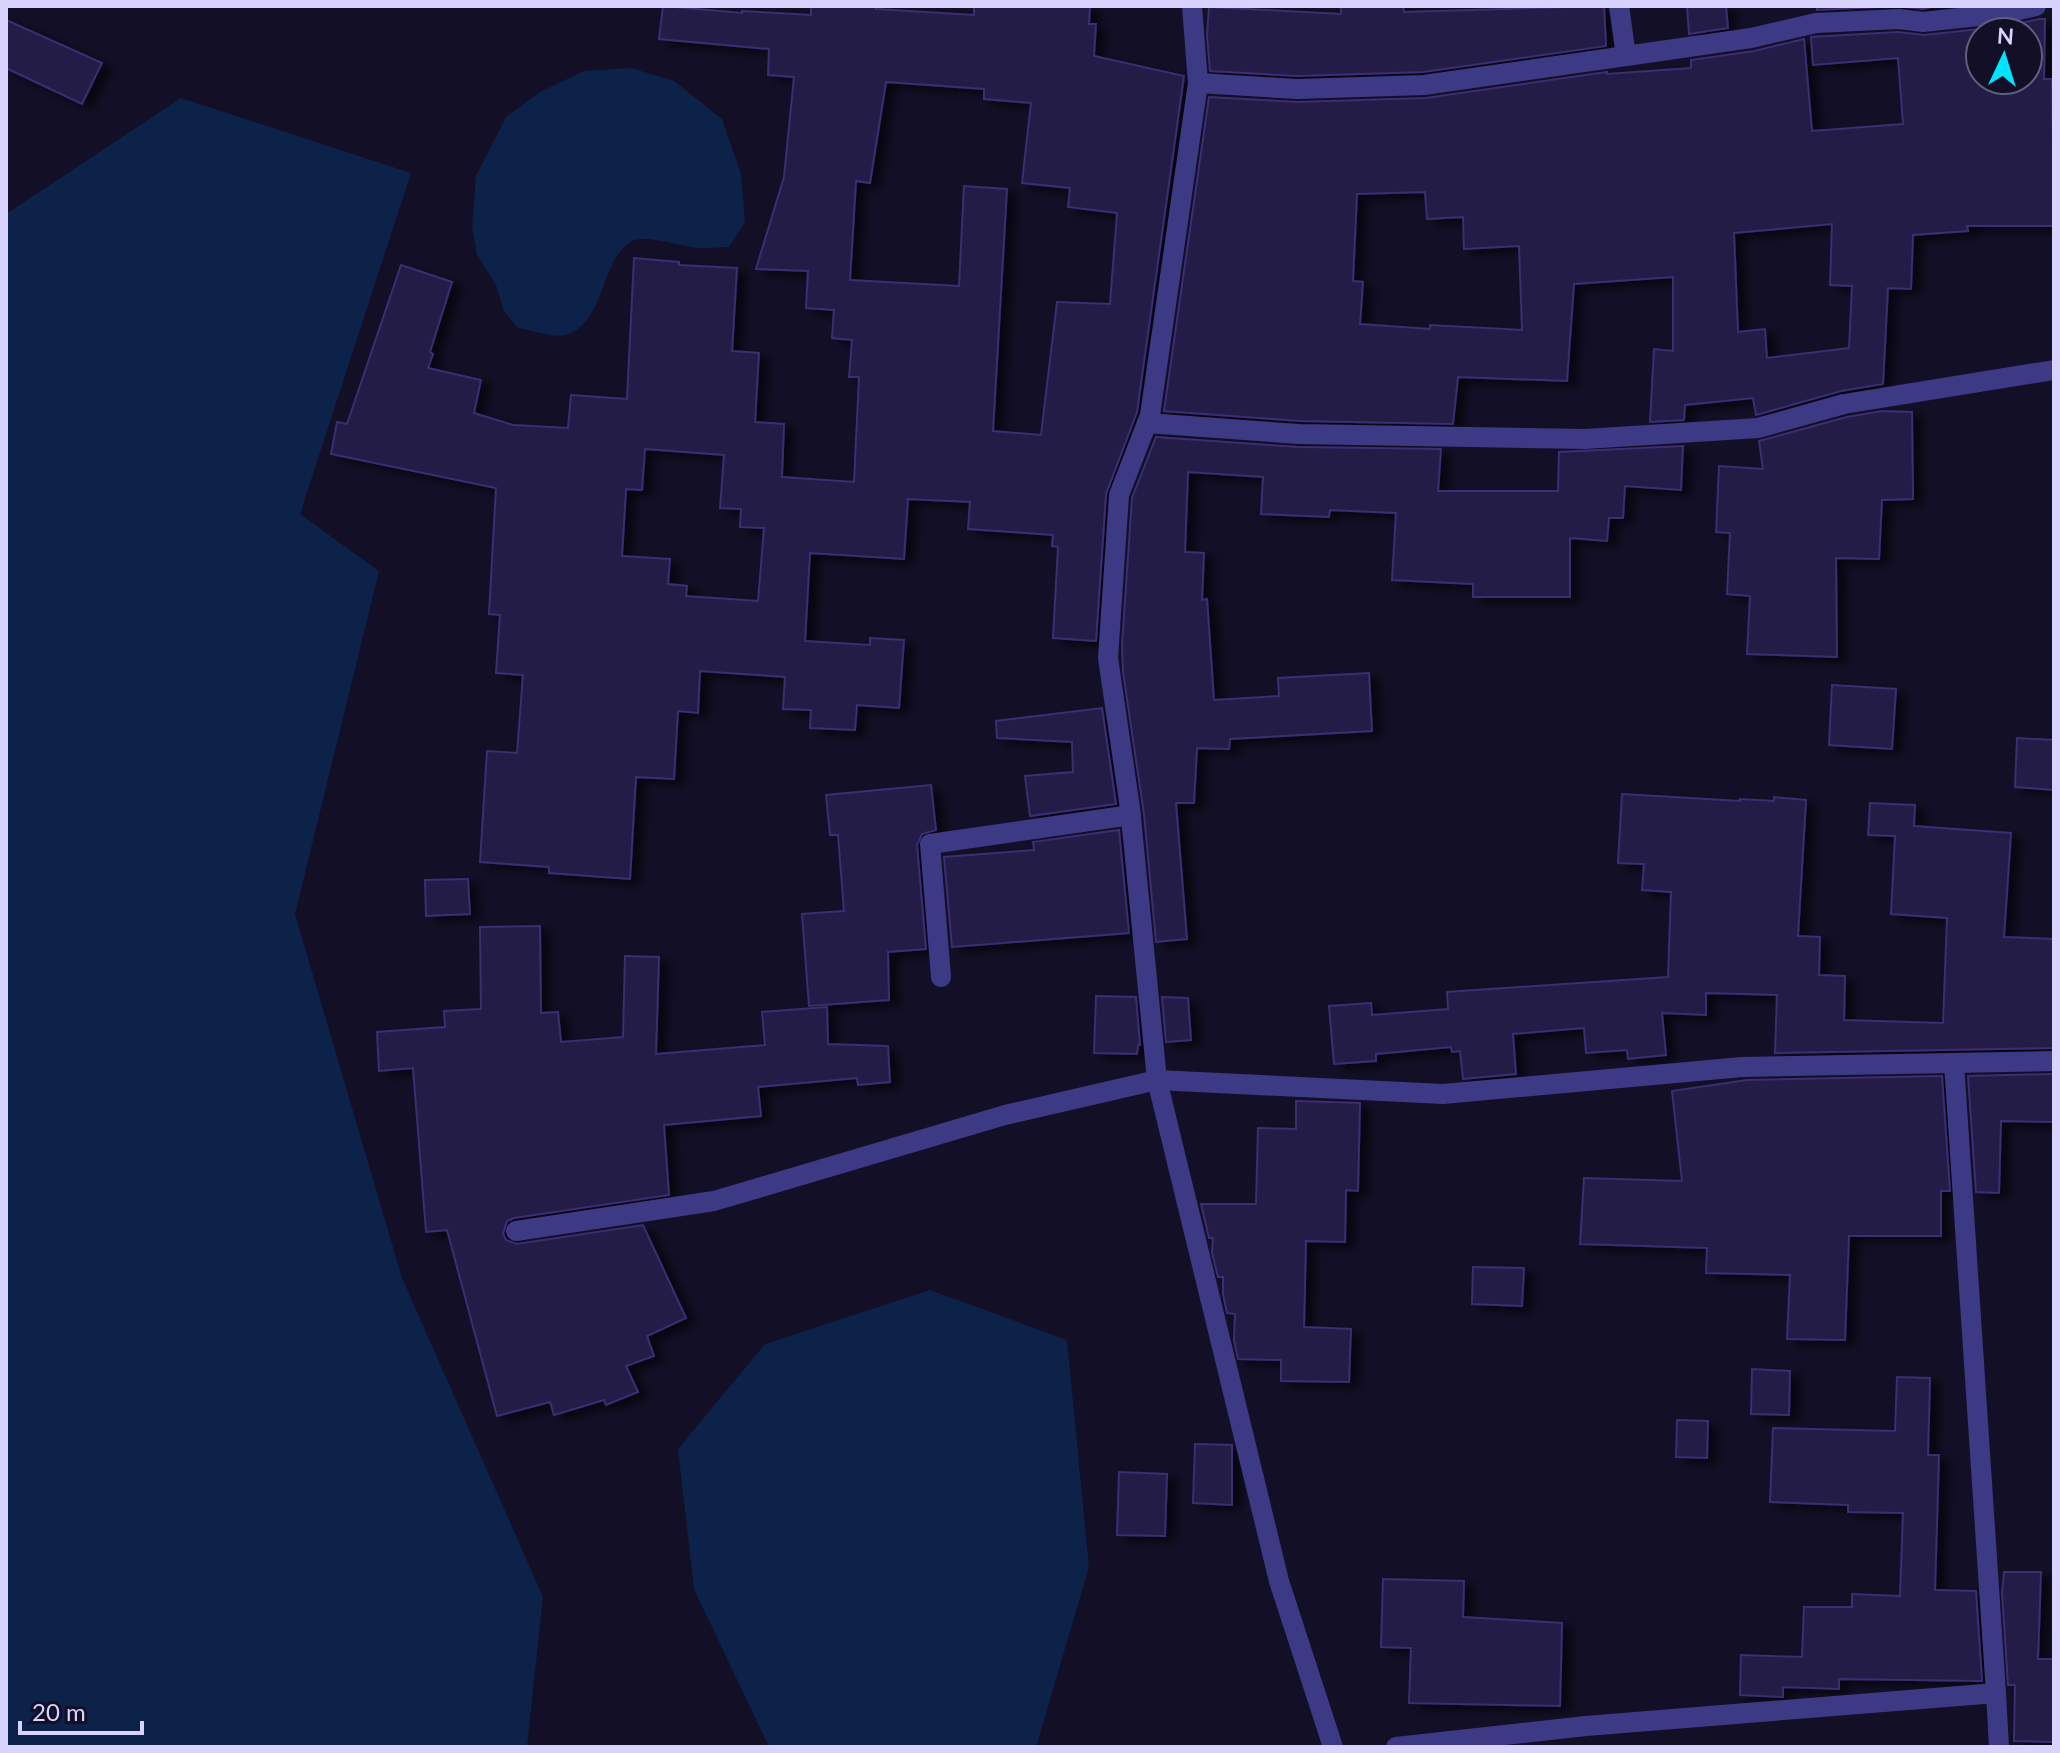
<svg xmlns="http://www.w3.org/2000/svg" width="2060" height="1753" viewBox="0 0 2060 1753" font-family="Lato,sans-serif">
<defs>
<filter id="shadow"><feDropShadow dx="9" dy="5" stdDeviation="4" flood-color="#0009"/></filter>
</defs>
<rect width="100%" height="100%" fill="#130f26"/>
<g fill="#0c2248">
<path d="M631 68 674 81 722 119 741 174 745 222 729 247C719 247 709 249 699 248 682 247 646 234 632 241 600 258 606 323 566 335 554 338 531 330 518 328L504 311 496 285 477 255 472 227 476 176 506 117 540 92 584 71Z"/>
<path d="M181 98 411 173 300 514 379 571 295 914 402 1278 543 1597 527 1747H6V214Z"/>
<path d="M930 1290 1067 1340 1089 1567 1036 1747H769L694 1589 678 1449 765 1344Z"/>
</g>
<g fill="#241b47" stroke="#3b2d73" stroke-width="2" fill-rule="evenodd" filter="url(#shadow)">
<path d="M663 6 742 13V11L811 15V6H876V9L974 15V6H1090L1089 24H1096L1094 56 1184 76 1137 412 1106 494 1096 641 1053 638 1058 547 1052 546 1053 535 968 529 970 502 908 499 904 559 810 553 805 641 870 645V638L904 640 899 708 857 705 855 730 810 728 811 710 783 709 785 677 700 671 698 713 678 711 674 779 636 777 630 879 549 873V867L480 862 487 751 517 753 523 675 496 673 500 615 489 614 496 488 331 454 337 422 347 424 401 265 452 282 430 352 433 354 428 368 481 380 474 413 513 425 568 428 571 395 627 399 634 258 679 262V265L737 268 732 351 759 353 755 422 784 424 782 477 854 482 859 377H849L852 340 832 338 834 310 806 308 808 271 756 269 784 177 794 77 768 75 769 49 659 39ZM886 82 984 89V99L1031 103 1022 183 1070 188 1068 207 1117 213 1110 304 1057 302 1041 435 993 431 1007 189 964 186 959 286 850 280 856 181 870 183ZM645 449 724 455 720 508 741 509 740 527 764 528 758 601 686 596 687 586 668 584 670 559 622 556 626 489 642 490Z"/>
<path d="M1341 6H1403L1404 12 1604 6 1606 46 1423 72 1297 76 1210 71 1207 35 1209 7 1341 14Z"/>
<path d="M1687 6H1726L1728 28 1689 34Z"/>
<path d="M1817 6H1935L1923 9 1898 6 1817 10Z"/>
<path d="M2039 19H2045L2044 79H2052L2054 226H1967L1968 231 1913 235 1911 289 1888 288 1883 384 1841 391 1756 415 1753 398 1685 405 1684 420 1650 422 1654 349 1673 351V277L1574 284 1567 381 1458 377 1453 424 1300 421 1164 411 1209 97 1297 102 1426 98 1607 72V74L1691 68V60L1754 51 1804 39 1812 131 1903 124 1898 58 1813 65 1811 37 1898 32 1924 35 2008 26ZM1980 32H2028V80H1980ZM1425 192 1427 219 1463 217 1464 249 1519 246 1522 330 1430 325V329L1360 324 1363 282 1353 281 1357 194ZM1832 224 1830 285 1852 286 1849 348 1767 358 1765 329 1738 332 1734 233Z"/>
<path d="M6 20 102 63 82 104 6 68Z"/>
<path d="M1882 411 1912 412 1913 499 1882 500 1879 559 1836 558 1837 657 1747 654 1750 596 1727 594 1730 533 1716 532 1719 466 1763 469 1759 441 1847 417Z"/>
<path d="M1156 437 1298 447 1441 449 1438 491H1558L1559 452 1683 446 1681 490 1625 486 1623 518H1609L1607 541 1570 538V597H1473V584L1392 580 1396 513 1330 510 1329 517 1261 514 1263 477 1188 472 1185 552 1204 553 1202 600 1207 599 1214 700 1279 696 1278 678 1369 673 1372 731 1230 739 1229 749 1197 748 1194 803H1176L1187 939 1156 942 1144 814 1123 672 1122 645 1132 498Z"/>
<path d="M1832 685 1896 689 1892 749 1829 745Z"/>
<path d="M1102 708 1116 804 1030 816 1025 776 1073 772 1072 742 997 738 996 721Z"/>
<path d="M2017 738 2054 740V790L2015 787Z"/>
<path d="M931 785 936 830 922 834 917 845 926 949 888 952 889 1000 809 1006 802 914 844 911 838 835H830L826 795Z"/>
<path d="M1622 794 1740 801V799L1774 801V797L1806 800 1798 936 1820 937 1819 975 1845 976 1844 1020 1943 1023 1947 918 1891 914 1895 836 1868 835 1870 803 1915 805 1914 826 2011 833 2004 937 2054 939V1048L1775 1053 1777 995 1706 993V1015L1662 1013 1666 1055 1628 1059 1627 1050 1586 1053 1584 1028 1513 1034 1516 1074 1463 1079 1460 1051 1452 1052 1451 1047 1376 1054V1061L1334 1064 1329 1006 1371 1003 1372 1015 1448 1009 1447 992 1668 977 1671 892 1642 890 1644 864 1618 863Z"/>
<path d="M1119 830 1129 933 952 947 944 857 1034 850 1033 842Z"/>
<path d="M468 879 470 914 426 916 425 880Z"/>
<path d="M540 926 541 1013 558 1012 561 1042 623 1037 625 956 659 957 656 1054 765 1045 762 1012 827 1007 828 1044 888 1046 890 1082 858 1085 857 1078 758 1087 761 1116 664 1125 669 1195 514 1218 507 1221 503 1234 506 1240 517 1244 643 1225 686 1318 647 1336 654 1356 626 1366 638 1392 606 1405 604 1400 554 1415 550 1402 497 1416 447 1230 426 1232 413 1068 379 1071 377 1032 445 1027 444 1011 481 1009 480 927Z"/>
<path d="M1096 996 1136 997 1140 1045H1138L1137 1054 1094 1053Z"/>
<path d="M1162 997 1188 998 1191 1040 1166 1042Z"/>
<path d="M2054 1074V1122L2001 1121 1999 1193 1976 1192 1968 1076Z"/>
<path d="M1942 1076 1950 1191H1941V1236H1849L1845 1340 1787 1339 1790 1275 1706 1273 1707 1248 1580 1244 1584 1178 1682 1181 1672 1091 1747 1080Z"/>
<path d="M1296 1101 1360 1103 1358 1191 1346 1190 1345 1242 1306 1241 1304 1327 1351 1329 1349 1382 1281 1381V1360L1238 1359 1234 1340 1235 1314 1227 1313 1223 1294V1277H1218L1212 1253 1213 1238H1209L1201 1204H1256L1258 1128 1296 1129Z"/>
<path d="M1473 1267 1524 1268 1522 1306 1472 1304Z"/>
<path d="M1752 1369 1790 1371 1789 1415 1751 1414Z"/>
<path d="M1897 1377 1930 1378 1928 1455H1939L1935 1590 1976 1591 1982 1681 1839 1679V1689L1783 1687V1697L1740 1695 1741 1655 1802 1657 1804 1607H1852V1594L1900 1596 1903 1513 1848 1512V1505L1770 1502 1773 1428 1895 1431Z"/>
<path d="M1677 1420 1708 1421 1707 1458 1676 1457Z"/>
<path d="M1195 1444 1232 1445V1505L1193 1503Z"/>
<path d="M1119 1472 1167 1474 1165 1536 1117 1535Z"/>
<path d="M2004 1572H2041L2038 1659H2054V1742L2014 1741 2015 1685H2008L2002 1592Z"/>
<path d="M1383 1579 1464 1581 1463 1617 1562 1623 1560 1706 1409 1703 1411 1648 1381 1647Z"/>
</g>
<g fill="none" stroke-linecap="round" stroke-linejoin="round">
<g stroke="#3d3a85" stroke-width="20">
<path d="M1192 6 1198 83 1150 415 1119 495 1108 658 1130 808 1157 1080 1443 1094 1742 1067 2054 1061"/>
<path d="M1626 56 1751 38 1816 23 1899 19 1923 22 2006 13 2036 6"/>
<path d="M1198 83 1297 89 1424 85 1626 56 1619 6"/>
<path d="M1147 423 1299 434 1585 439 1758 428 1844 404 2054 370"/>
<path d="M941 977 930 844 1131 815"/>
<path d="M1954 1063 1996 1693"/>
<path d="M516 1231 714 1201 1005 1115 1157 1080 1279 1581 1333 1747"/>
<path d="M1396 1747 1586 1726 1996 1693 1999 1747"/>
</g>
</g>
<rect width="2060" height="1753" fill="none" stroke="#d9d4ff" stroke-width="16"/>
<g transform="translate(2004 56) rotate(4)"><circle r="38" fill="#130f26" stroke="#625e7d" stroke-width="2"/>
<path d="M0-6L14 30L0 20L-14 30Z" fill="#00e5ff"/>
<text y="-12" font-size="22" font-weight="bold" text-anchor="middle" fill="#d9d4ff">N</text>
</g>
<path d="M20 1721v12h122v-12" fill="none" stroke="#d9d4ff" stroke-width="4"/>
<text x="32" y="1721" font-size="24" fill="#d9d4ff" stroke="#130f26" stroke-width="6" paint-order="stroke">20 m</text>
</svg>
